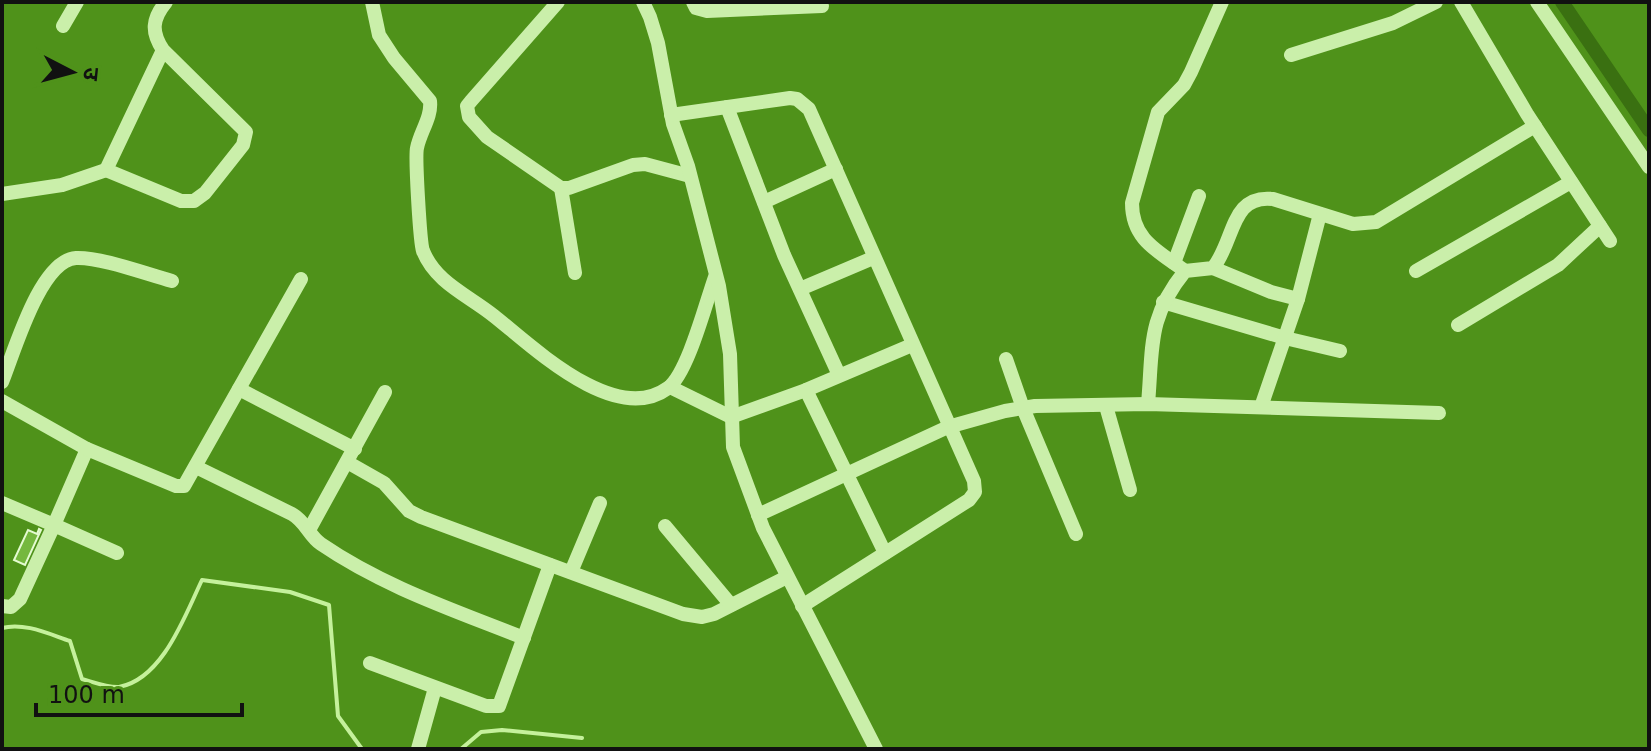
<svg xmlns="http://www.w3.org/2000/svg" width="1651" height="751" viewBox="0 0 1651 751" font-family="'DejaVu Sans','Noto Sans Devanagari',sans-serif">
<rect width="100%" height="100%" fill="#4f921a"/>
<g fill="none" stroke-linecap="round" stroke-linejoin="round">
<g stroke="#c5f19c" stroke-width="4">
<path d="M2 628C24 622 49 634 70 641L82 679C93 682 109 688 119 687 163 679 185 615 202 580L290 592 329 605 338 716 362 749"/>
<path d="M461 749 481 732 502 730 582 738"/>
</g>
<path stroke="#3a7011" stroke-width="14" d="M1562 2 1649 130"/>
</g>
<path fill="#75b83e" stroke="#e4fbd0" stroke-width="2" d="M39 529 41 530 25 565 14 560 28 530 37 534Z"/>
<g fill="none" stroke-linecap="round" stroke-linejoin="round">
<g stroke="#caefaa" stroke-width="14">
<path d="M372 2 379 35 394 58 430 101C432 117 420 132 417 148 415 157 420 243 423 251 436 283 468 295 494 316 532 346 615 427 668 388 688 373 706 302 715 277"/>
<path d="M558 2 471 101 467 106 469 117 487 137 561 188H569L633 165 645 164 690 176"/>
<path d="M643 2 650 17 658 43 673 124 688 166 719 286 730 354 733 447 763 528 876 749"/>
<path d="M693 2 696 8 707 11 822 6"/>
<path d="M1461 2 1527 114 1610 241"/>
<path d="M1537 2 1649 167"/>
<path d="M63 26 77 2"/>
<path d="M163 50 106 170 181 201H194L205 193 243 145 246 132 163 50C151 32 152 19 166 2"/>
<path d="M1291 55 1393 23 1436 2"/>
<path d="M727 107 784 255 839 375"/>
<path d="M671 115 790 98 797 99 809 109 974 481 975 492 969 500 802 606"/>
<path d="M561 188 575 273"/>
<path d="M2 194 62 185 106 170"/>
<path d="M764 202 836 169"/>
<path d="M1174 263 1199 196"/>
<path d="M1213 268 1271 292 1298 299"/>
<path d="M1185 271C1158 251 1132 240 1132 203L1158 112 1184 85 1191 72 1222 2"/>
<path d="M1416 271 1571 182"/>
<path d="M800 289 873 258"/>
<path d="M1163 302 1285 338 1340 351"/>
<path d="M1458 325 1558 265 1600 226"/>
<path d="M1006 359 1023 408 1076 534"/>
<path d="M2 382C14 353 40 260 76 258 101 257 146 274 172 281"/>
<path d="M670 387 731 417 806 390 912 345"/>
<path d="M239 389 355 449"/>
<path d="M806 390 885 553"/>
<path d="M2 401 87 449 54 525 2 503"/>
<path d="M1148 404C1153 347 1147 318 1185 271L1213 268C1235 241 1230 194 1273 199L1353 224 1376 222 1535 126"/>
<path d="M1106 406 1130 490"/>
<path d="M1261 407 1298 299 1320 214"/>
<path d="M87 449 176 486H184L301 279"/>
<path d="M347 462 384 483 409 511 421 517 683 614 702 617 714 614 787 577"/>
<path d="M196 467 292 514C306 522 309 536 321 544 384 587 454 610 524 638"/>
<path d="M758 515 948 427 1005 411 1035 406 1148 404 1439 413"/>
<path d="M665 526 731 605"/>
<path d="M309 530 385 392"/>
<path d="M571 572 600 503"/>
<path d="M2 606 11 607 20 599 54 525 117 553"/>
<path d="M370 663 486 706H499L550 565"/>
<path d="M418 749 435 688"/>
</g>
</g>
<rect width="1651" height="751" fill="none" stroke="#111111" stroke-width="8"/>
<g transform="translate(72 72) rotate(96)" stroke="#4f921a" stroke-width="6" paint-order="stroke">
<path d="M0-6L14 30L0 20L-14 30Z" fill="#111111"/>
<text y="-12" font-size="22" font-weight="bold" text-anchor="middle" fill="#111111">उ</text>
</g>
<path d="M36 703v12h206v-12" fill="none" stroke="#111111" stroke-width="4"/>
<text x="48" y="703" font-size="24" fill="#111111" stroke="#4f921a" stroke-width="6" paint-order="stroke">100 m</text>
</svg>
